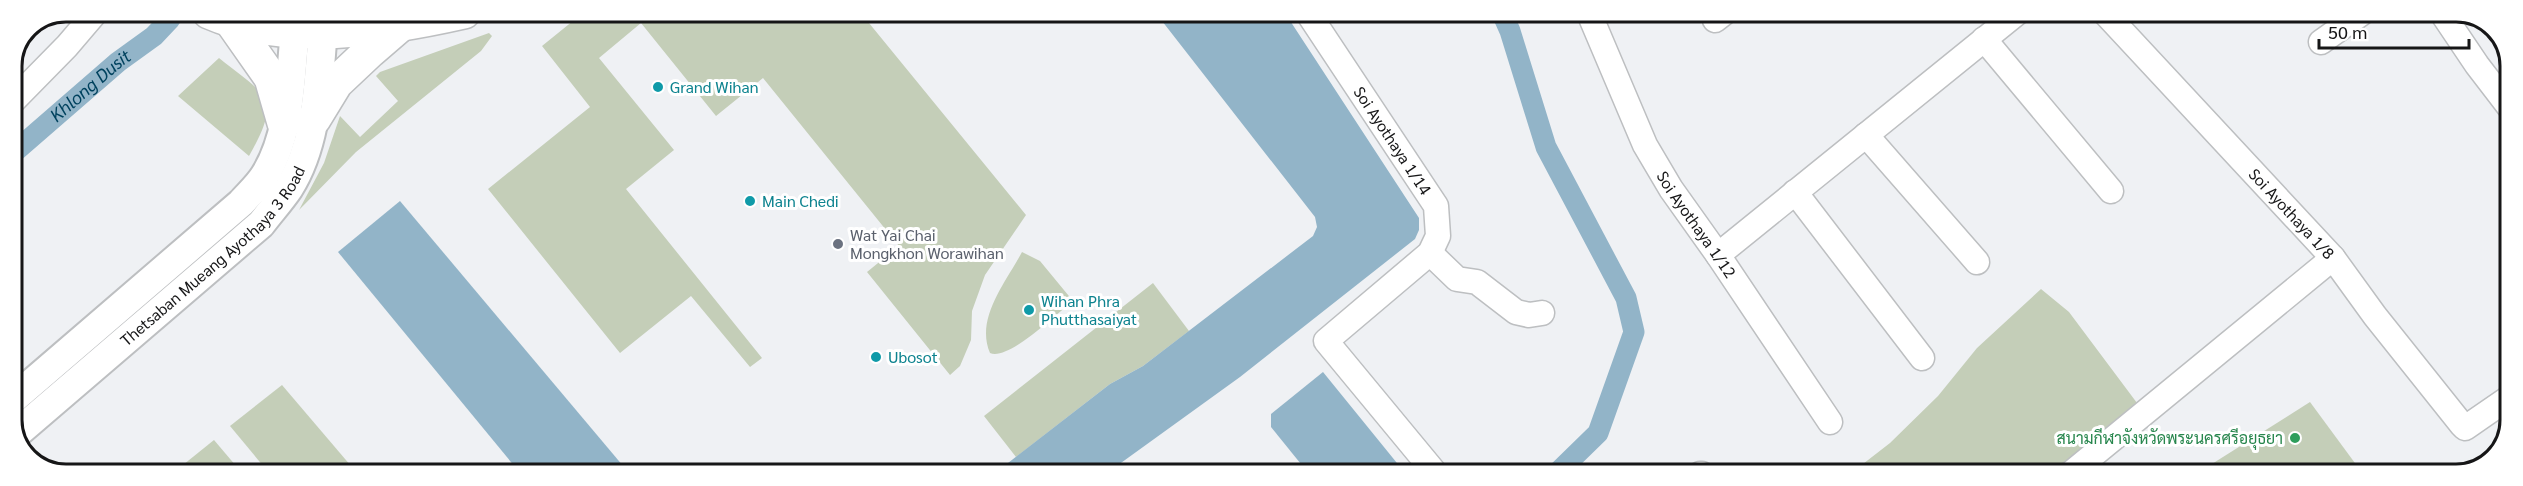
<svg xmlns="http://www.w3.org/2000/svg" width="2523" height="486" viewBox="0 0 2523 486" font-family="Georgia,Sarabun,serif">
<rect width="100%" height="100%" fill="#eff1f4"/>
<g fill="#c4ceb8">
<path d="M584 12H860L1026 215 985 275 972 311 971 340 960 366 950 375 867 272 899 246 763 78 716 116 641 23 599 58 674 150 626 189 762 358 750 367 691 296 620 353 488 189 590 107 542 46Z"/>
<path d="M489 33 492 36 481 51 356 152 299 210 324 163 340 116 360 137 398 101 376 76 380 72Z"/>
<path d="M219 58C266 96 283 96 249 156L178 96Z"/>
<path d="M1022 252 1040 261 1073 301C1057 313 1009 361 990 353 975 318 1006 282 1022 252Z"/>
<path d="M1153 283 1189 331 1143 366 1110 384 1016 457 984 416Z"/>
<path d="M2041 289 2069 312 2140 407 2056 474H1850L1890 443 1938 396 1977 348Z"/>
<path d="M282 385 357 473H269L230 426Z"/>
<path d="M2310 402 2363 474H2196Z"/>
<path d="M214 440 242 473H173Z"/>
</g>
<g fill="#92b4c8">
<path d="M1155 12 1285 13 1419 218V230L1415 239 1240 377 1107 473H995L1110 384 1143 366 1313 236 1317 227 1315 217Z"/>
<path d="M400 201 629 473H520L338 252Z"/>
<path d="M1323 372 1401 468 1405 474H1309L1271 427V414Z"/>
</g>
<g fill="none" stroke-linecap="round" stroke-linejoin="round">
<g stroke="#92b4c8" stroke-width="21">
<path d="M1502 13 1510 31 1546 147 1626 298 1634 332 1598 433 1556 474"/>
<path id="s1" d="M12 154 118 62 154 36 170 19"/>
</g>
<defs>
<g id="minor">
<path id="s2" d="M1308 13 1436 206 1438 236 1430 253 1326 341 1436 474"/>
<path id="s3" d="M1589 13 1645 145 1671 189 1718 255 1830 422"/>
<path id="s4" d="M2105 13 2333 258 2375 316 2462 425 2465 428 2468 426 2510 397"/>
<path d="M2442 13 2477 65 2510 108"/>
<path d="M1715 20 1724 13"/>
<path d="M1984 39 2111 191"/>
<path d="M2321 42 2362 13"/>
<path d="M12 102 67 46 96 12"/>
<path d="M1866 135 1977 262"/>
<path d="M1795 192 1922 358"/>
<path d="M1430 253 1457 279 1477 282 1516 312 1529 315 1542 313"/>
<path d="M1718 255 2017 13"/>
<path d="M1700 474H1702"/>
<path d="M2070 474 2333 258"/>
</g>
<g id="tertiary">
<path d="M12 400 241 203C249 194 259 185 265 175 291 133 290 78 295 31"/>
<path id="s5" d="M16 434 261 224C270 212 281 200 289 188 318 142 318 83 323 31"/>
</g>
<g id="secondary">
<path d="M209 12C287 46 384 30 464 12"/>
<path d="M231 21 271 78 284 123"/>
<path d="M314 119 336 83 370 51 399 26"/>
</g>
</defs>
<use href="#minor" stroke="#bdbfc1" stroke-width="27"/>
<use href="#tertiary" stroke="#bdbfc1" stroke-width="32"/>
<use href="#secondary" stroke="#bdbfc1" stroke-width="36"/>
<use href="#minor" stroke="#fff" stroke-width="24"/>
<use href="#tertiary" stroke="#fff" stroke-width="28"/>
<use href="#secondary" stroke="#fff" stroke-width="33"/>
</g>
<g fill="#0f9aa8" stroke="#fff" stroke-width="2">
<circle cx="658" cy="87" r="6"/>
<circle cx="750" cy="201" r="6"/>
<circle cx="1029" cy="310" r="6"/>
<circle cx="876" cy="357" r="6"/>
</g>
<circle fill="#6b7280" stroke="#fff" stroke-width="2" cx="838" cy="244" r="6"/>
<circle fill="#2e9e5b" stroke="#fff" stroke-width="2" cx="2295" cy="438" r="6"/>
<g text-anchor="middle" stroke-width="6" stroke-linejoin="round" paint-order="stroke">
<g font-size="16" fill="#0d838f" stroke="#fff" text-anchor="start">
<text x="670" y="93">Grand Wihan</text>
<text x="762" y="207">Main Chedi</text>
<text x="1041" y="307">Wihan Phra<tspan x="1041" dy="18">Phutthasaiyat</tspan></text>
<text x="888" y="363">Ubosot</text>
</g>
<g font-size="16" fill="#161617" stroke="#fff">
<text dy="6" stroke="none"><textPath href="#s2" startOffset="153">Soi Ayothaya 1/14</textPath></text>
<text dy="6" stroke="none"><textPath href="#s4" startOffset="274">Soi Ayothaya 1/8</textPath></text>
<text dy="6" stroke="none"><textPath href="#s3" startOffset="238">Soi Ayothaya 1/12</textPath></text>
<text dy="6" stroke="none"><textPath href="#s5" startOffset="266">Thetsaban Mueang Ayothaya 3 Road</textPath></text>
</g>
<g font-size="16" fill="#5b616d" stroke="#fff" text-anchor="start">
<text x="850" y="241">Wat Yai Chai<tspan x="850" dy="18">Mongkhon Worawihan</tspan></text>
</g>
<g font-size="16" fill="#27864d" stroke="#fff" text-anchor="end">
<text x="2283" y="444">สนามกีฬาจังหวัดพระนครศรีอยุธยา</text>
</g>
<g font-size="18" font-style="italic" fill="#00425e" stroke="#fff">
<text dy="6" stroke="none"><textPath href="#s1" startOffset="104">Khlong Dusit</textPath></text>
</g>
</g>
<path d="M0 0H2523V486H0ZM66 22H2456A44 44 0 0 1 2500 66V420A44 44 0 0 1 2456 464H66A44 44 0 0 1 22 420V66A44 44 0 0 1 66 22Z" fill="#fff" fill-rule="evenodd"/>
<path fill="none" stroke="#161617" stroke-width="3" d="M66 22H2456A44 44 0 0 1 2500 66V420A44 44 0 0 1 2456 464H66A44 44 0 0 1 22 420V66A44 44 0 0 1 66 22Z"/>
<path d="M2319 39v9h150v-9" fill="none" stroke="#161617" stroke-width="3"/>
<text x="2328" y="39" font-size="18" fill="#161617" stroke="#ffffff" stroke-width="4.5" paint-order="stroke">50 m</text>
</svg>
